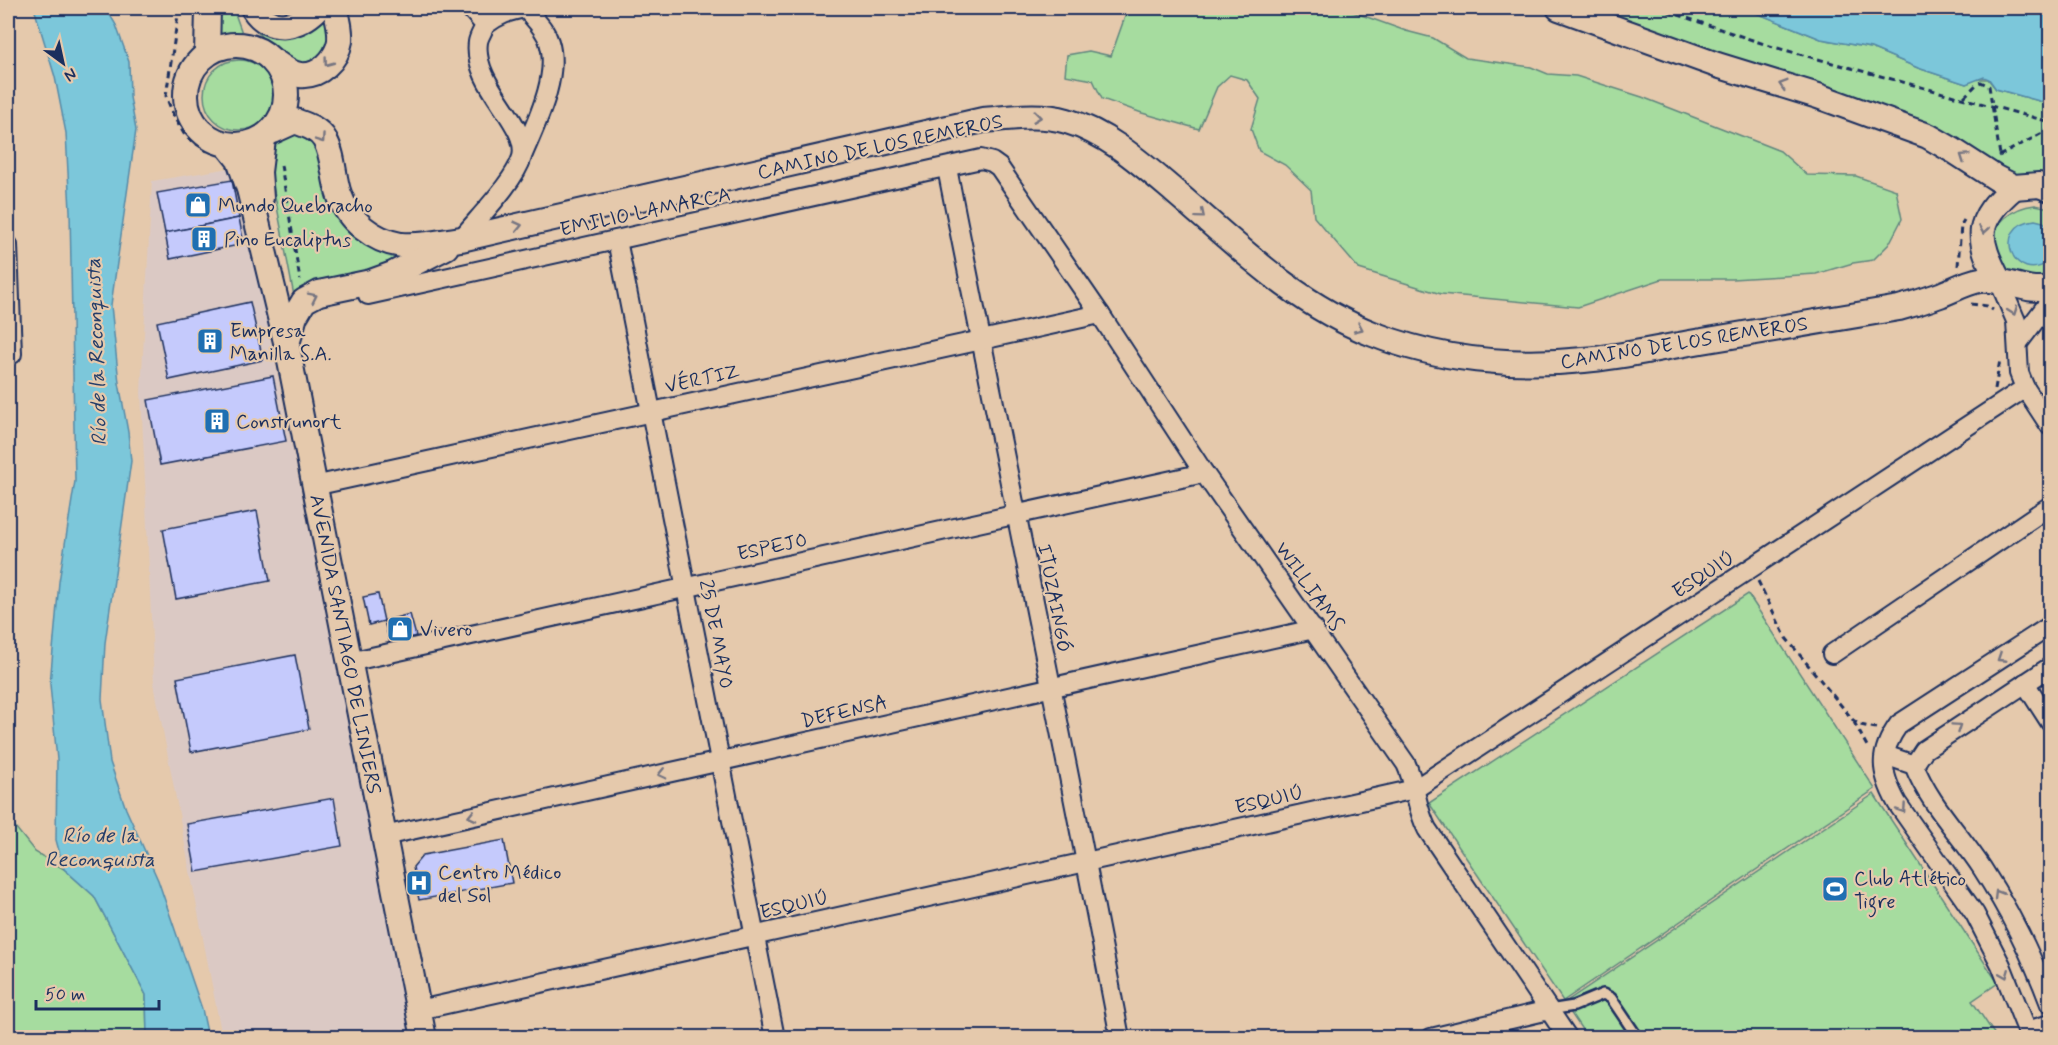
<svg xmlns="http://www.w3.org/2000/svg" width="2058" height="1045" viewBox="0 0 2058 1045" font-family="Mynerve,sans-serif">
<rect width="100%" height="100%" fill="#e5c9ac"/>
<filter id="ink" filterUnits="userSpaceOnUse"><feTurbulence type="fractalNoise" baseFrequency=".0167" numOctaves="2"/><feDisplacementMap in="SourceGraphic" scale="12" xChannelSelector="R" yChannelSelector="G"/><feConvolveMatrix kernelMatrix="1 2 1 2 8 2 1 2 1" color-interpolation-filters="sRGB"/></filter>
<g filter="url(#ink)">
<path fill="#dbc9c4" d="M236 167 409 1030 373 1038 222 1037 154 684 141 392 152 181Z"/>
<g fill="#a6dc9f" stroke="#60867e" stroke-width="1.5">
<path d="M216 8H233L242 33 220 38Z"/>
<path d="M1128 8H1342L1406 31 1433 38 1466 58 1531 67 1548 74 1576 76 1642 97 1780 151 1807 175 1856 176 1896 190 1902 219 1889 244 1873 260 1853 263 1816 274 1732 279H1662L1578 307 1441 294 1359 269 1314 217 1311 190 1285 165 1259 151 1251 129 1260 99 1247 80 1230 75 1217 87 1199 129 1142 113 1102 99 1093 80 1065 75 1067 55 1089 51 1111 56Z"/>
<path d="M1587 8H1744L1821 39 1871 48 1918 68 1966 84 1977 79H1988L1996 89 2050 104V181L2015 177 1739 59Z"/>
<path d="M330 12 328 55 301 68C279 57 266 46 253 25Z"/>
<circle cx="239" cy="95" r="35"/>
<path d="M284 131 314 138 331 189 408 253 377 270 318 280 294 296 267 154 271 143Z"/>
<path d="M2035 205 2050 208V280L2041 284 2004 271C2001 264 1997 256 1995 248 1988 223 2015 207 2035 205Z"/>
<path d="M1748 594 1875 789 1563 1001 1429 803Z"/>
<path d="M1874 794 1998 983 1972 1001 1997 1038 1587 1037 1564 1003Z"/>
<path d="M8 818 35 852 64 869 94 896 146 995 147 1037H8Z"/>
</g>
<g fill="#7bc7da" stroke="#558aa8" stroke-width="1.5">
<path d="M34 8H106L116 25 129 62 130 97 136 130 111 305 119 383 128 432 131 461 105 643 102 699 110 762 126 809 158 880 202 1009 208 1037H147L146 995 94 896 64 869 56 840 57 760 50 684 59 582 75 481 70 211 66 133 55 77Z"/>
<path d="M1744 8H2050V104L1996 89 1989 79 1984 77 1966 84 1918 68 1871 48 1821 39Z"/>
<path d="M2035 220 2043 222 2050 227V261C2014 288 1989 225 2035 220Z"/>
</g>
<g fill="#c5cafc" stroke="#1b2f5e" stroke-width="1.5">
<path d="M232 180 239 218 165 233 157 193Z"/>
<path d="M239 218 244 244 170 259 165 233Z"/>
<path d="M250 302 263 360 169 380 157 322Z"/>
<path d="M273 376 286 441 160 465 148 400Z"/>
<path d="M257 511 270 581 176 599 163 529Z"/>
<path d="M378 594 384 621 369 625 363 597Z"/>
<path d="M410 614 416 636 390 643 384 621Z"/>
<path d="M295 655 309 729 191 752 177 678Z"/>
<path d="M334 798 342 846 196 872 187 824Z"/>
<path d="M504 840 512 883 419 900 413 867 423 855Z"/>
</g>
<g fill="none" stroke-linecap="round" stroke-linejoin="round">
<defs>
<path id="service" d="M1549 1010 1574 1006 1603 994 1611 998 1638 1038"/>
<g id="minor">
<path d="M485 25C498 15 509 11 525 8"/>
<path d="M523 154C536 123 560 76 549 42 545 28 533 18 525 8"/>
<path d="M947 168C1004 458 1065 747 1120 1038"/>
<path d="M461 239C478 218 515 181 522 157 530 124 472 86 478 42 479 36 483 31 485 25L470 8"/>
<path d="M617 240 775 1038"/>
<path d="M8 245 12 354H8"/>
<path d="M1999 281 2016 321 2019 373 2025 388 2050 426"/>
<path d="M368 295 981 159 992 162 999 167 1100 314 1204 473 1406 764C1416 785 1416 808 1427 829L1568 1038"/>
<path d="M2018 343 2050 301"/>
<path d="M314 486 1100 314"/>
<path d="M1832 654 2050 506"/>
<path d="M349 662 1204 473"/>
<path d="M2025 683 2050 722"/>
<path d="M1885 755 1914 765C1929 804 1960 834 1982 868 2010 911 2032 956 2050 1004"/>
<path d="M1914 765 1924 750 2050 667"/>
<path d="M384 836 1314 629"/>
<path d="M419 1010 1415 789 2025 388"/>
<path d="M2027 1031 2050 1024"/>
<path d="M1431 1038 1549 1010"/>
<path d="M2030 1038 2001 965 1975 914 1897 803C1880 772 1878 753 1899 724L2050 626"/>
</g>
<g id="secondary">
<path d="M253 8C270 35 299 27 318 8"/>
<path d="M1559 8 1717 65 1818 96 1928 136 1954 151 1996 178 2014 187 2039 185 2050 189"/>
<circle cx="236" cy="95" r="50"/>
<path d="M207 54 208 8"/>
<path d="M275 62C282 67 291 74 300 75 320 77 337 59 340 41 341 30 338 18 335 8"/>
<path d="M273 131 295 121C306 125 319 129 325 140 334 156 333 177 339 194 348 221 374 241 401 245 421 247 442 242 461 239L983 120C1010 118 1040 113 1067 121 1108 133 1143 165 1175 192 1237 245 1295 304 1373 334 1439 360 1513 367 1584 360 1623 357 1663 347 1702 341 1768 330 1834 319 1899 308 1913 304 1927 300 1940 295 1953 290 1967 282 1980 280 2004 277 2022 293 2050 288"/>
<path d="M227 145 239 160 249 189 287 346 424 1038"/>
<path d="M261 198 259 172 263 139"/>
<path d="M1999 281C1976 237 1974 221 2014 187"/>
<path d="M287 344 295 316 304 301 319 293 371 282 393 274 446 247"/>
</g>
</defs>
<use href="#service" stroke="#1b2f5e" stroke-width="14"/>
<use href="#minor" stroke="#1b2f5e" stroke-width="22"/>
<use href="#secondary" stroke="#1b2f5e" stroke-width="28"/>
<g stroke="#1b2f5e" stroke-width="3" stroke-dasharray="6 4.5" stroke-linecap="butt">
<path d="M179 8 166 96 174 117 186 137 207 151"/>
<path d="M1658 8 1770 46 2050 122"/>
<path d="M1964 97 1977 84 1981 82 1989 86 2000 155"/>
<path d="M1999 156 2050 129"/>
<path d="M281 165 300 280"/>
<path d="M1958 266 1961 225 1964 220"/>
<path d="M1971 304 1987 306 1993 310"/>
<path d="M1995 389 2000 360"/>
<path d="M1758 581 1786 638 1853 720 1860 725 1876 728"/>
<path d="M1854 722 1868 748"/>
</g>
<use href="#service" stroke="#e5c9ac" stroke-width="9"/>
<use href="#minor" stroke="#e5c9ac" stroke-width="18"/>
<use href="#secondary" stroke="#e5c9ac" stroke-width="24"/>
</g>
<defs><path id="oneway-chevron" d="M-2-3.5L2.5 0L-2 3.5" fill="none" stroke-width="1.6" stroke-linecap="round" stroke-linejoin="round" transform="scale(1.5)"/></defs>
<g stroke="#767481">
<use href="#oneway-chevron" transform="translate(328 62) rotate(127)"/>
<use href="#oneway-chevron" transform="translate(1783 85) rotate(-163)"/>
<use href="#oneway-chevron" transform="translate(1037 117) rotate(7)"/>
<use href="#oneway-chevron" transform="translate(321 139) rotate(55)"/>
<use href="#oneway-chevron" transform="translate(1964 157) rotate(-146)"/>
<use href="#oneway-chevron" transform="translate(1201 215) rotate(40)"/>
<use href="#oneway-chevron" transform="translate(518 226) rotate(-13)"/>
<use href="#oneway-chevron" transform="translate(1984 230) rotate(99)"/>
<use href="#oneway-chevron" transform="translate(313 297) rotate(-26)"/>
<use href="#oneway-chevron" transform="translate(2013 311) rotate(70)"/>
<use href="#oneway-chevron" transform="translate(1359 328) rotate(25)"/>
<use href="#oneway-chevron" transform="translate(2001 658) rotate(147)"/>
<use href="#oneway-chevron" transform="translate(1957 727) rotate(-34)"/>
<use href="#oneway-chevron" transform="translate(662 774) rotate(167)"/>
<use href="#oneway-chevron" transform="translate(1902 809) rotate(56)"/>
<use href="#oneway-chevron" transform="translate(472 816) rotate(167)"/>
<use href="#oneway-chevron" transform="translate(1998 894) rotate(-121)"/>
<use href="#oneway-chevron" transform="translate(2005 974) rotate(68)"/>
</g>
</g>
<defs>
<symbol id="shop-square" viewBox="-11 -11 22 22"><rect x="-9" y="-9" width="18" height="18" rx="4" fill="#1f6fb2" stroke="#e5c9ac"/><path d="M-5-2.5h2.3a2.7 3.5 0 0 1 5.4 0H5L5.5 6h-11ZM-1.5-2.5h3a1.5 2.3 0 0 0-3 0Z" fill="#fff"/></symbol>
<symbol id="building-square" viewBox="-11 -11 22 22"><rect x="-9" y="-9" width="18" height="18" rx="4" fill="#1f6fb2" stroke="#e5c9ac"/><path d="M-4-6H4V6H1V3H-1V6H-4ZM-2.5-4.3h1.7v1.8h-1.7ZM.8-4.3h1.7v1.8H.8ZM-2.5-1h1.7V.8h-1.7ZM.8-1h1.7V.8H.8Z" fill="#fff"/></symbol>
<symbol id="hospital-square" viewBox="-11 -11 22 22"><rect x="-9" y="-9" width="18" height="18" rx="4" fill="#1f6fb2" stroke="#e5c9ac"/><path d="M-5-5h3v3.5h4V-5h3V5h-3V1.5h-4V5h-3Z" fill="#fff"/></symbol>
<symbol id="stadium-square" viewBox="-11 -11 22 22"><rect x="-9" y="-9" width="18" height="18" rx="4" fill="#1f6fb2" stroke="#e5c9ac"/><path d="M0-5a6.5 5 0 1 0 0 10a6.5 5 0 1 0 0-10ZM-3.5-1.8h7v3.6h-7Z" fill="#fff"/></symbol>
</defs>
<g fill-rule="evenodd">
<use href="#shop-square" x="183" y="190" width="30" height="30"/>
<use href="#building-square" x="189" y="224" width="30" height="30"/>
<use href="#building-square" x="195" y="326" width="30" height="30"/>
<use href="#building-square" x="202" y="406" width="30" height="30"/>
<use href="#shop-square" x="385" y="614" width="30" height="30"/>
<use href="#hospital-square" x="404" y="868" width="30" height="30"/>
<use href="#stadium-square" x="1820" y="874" width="30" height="30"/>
</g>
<g text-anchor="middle" stroke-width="4.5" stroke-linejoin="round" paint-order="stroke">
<g font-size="20" fill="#1b2f5e" stroke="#e5c9ac">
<text transform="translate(880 146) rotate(-12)" y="7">CAMINO DE LOS REMEROS</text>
<text transform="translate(645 211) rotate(-12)" y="7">EMILIO LAMARCA</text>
<text transform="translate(1684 342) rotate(-9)" y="7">CAMINO DE LOS REMEROS</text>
<text transform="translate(702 378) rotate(-12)" y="7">VÉRTIZ</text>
<text transform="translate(772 546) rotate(-12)" y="7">ESPEJO</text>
<text transform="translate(1703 574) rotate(-33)" y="7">ESQUIÚ</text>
<text transform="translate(1310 586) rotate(55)" y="7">WILLIAMS</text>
<text transform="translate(1055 598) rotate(79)" y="7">ITUZAINGÓ</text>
<text transform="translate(717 634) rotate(79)" y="7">25 DE MAYO</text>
<text transform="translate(346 644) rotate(79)" y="7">AVENIDA SANTIAGO DE LINIERS</text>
<text transform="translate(844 711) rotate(-13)" y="7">DEFENSA</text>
<text transform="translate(1269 799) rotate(-13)" y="7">ESQUIÚ</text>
<text transform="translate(794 904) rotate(-13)" y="7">ESQUIÚ</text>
</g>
<g font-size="20" fill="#1b2f5e" stroke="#e5c9ac" text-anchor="start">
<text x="218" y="212">Mundo Quebracho</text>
<text x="224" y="246">Pino Eucaliptus</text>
<text x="230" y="337">Empresa<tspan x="230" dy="23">Manilla S.A.</tspan></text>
<text x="236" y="428">Construnort</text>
<text x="420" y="636">Vivero</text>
<text x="438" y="879">Centro Médico<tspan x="438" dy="23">del Sol</tspan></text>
<text x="1854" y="885">Club Atlético<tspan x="1854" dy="23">Tigre</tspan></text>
</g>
<g font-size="21" font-style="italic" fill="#253e6a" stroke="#e5c9ac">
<text transform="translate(96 352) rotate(-92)" y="7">Río de la Reconquista</text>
<text x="100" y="842">Río de la<tspan x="100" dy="24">Reconquista</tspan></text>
</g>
</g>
<rect width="2058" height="1045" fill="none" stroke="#e5c9ac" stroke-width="30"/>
<rect x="15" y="15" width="2028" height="1015" fill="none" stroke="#1b2f5e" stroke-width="2" filter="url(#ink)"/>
<g transform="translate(63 63) rotate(147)" stroke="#e5c9ac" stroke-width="4.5" paint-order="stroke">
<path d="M0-4.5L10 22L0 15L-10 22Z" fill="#1b2f5e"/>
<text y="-9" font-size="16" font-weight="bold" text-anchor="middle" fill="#1b2f5e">N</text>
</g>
<path d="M36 1000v9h123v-9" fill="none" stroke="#1b2f5e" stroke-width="3"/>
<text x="45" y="1000" font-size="18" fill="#1b2f5e" stroke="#e5c9ac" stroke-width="4.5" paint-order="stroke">50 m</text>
</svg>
